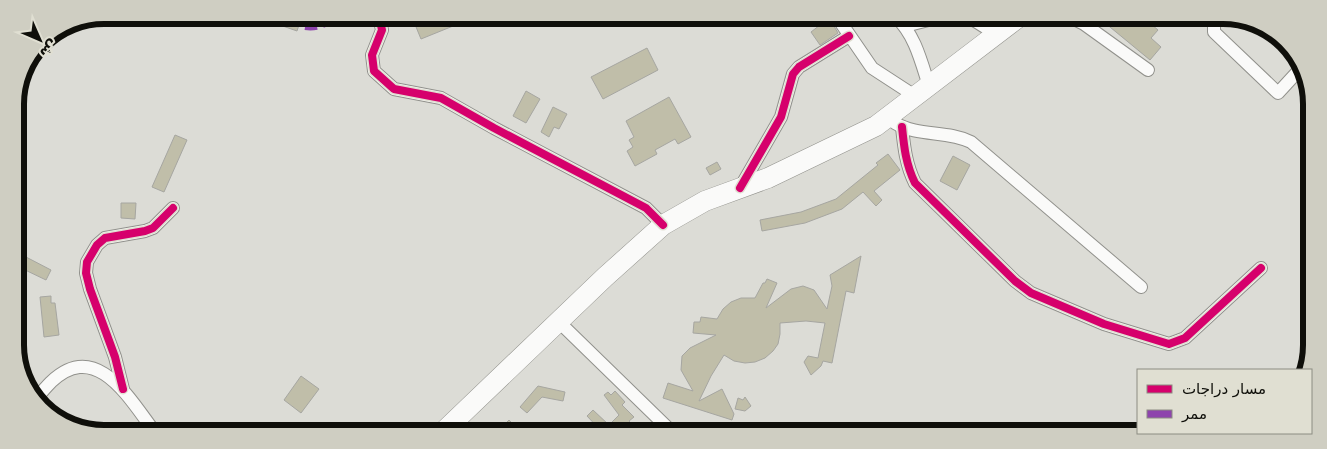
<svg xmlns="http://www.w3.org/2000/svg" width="1327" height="449" viewBox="0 0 1327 449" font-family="'DejaVu Sans','Noto Naskh Arabic',sans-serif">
<rect width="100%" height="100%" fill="#dcdcd6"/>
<g fill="#c0bea9" stroke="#a6a6a1">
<path d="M257 15 302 16 297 31 257 17Z"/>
<path d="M429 16H454L458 24 421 39 414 22Z"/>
<path d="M829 18 838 33 820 45 811 32Z"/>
<path d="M1099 18H1144L1158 30 1151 38 1161 47 1150 60Z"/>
<path d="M647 48 658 70 603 99 591 77Z"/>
<path d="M526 91 540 99 526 123 513 116Z"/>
<path d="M669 97 691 137 678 144 675 139 655 150 657 154 635 166 627 151 633 147 629 140 634 137 626 121Z"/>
<path d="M553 107 567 114 559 129 554 127 549 137 541 132Z"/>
<path d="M175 135 187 140 164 192 152 187Z"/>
<path d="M888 154 900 170 874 191 882 200 876 206 863 192 842 209 805 223 762 231 760 220 801 212 836 199 878 165 876 163Z"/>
<path d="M953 156 970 165 957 190 940 181Z"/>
<path d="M717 162 721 169 710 175 706 168Z"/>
<path d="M121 203H136L135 219 121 218Z"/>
<path d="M861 256 854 293 846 291 832 363 823 361 821 366 811 375 804 362 808 356 818 358 825 323 806 321 780 323V334L778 344 773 351 765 358 755 362 745 363 734 361 724 355 711 376 699 401 722 389 734 414 732 420 663 398 668 383 693 391 681 370 682 356 690 348 716 335 693 333 694 322H700L701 317 717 319 723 309 731 302 741 298H755L763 283H765L767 279 777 283 766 308 791 289 803 286 814 290 827 309 832 286 830 275Z"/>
<path d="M26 257 51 270 46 280 21 268Z"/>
<path d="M51 296V303H55L59 335 44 337 40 297Z"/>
<path d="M301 376 319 389 301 413 284 400Z"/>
<path d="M538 386 565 392 563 401 542 397 527 413 520 407Z"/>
<path d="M615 391 625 402 622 405 634 417 629 421 634 426 628 432H602L587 416 593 410 609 425 619 415 604 395 608 392 611 395Z"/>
<path d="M745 397 751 406 745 411 735 409 738 398 743 400Z"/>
<path d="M509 420 516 427 511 432H497Z"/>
</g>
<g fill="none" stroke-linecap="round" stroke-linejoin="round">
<defs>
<g id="street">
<path d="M379 16 382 30 372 55 374 71 394 89 441 98 494 128 646 208 663 225"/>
<path d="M837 17 872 68 915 96"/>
<path d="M896 17C915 35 921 61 929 86"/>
<path d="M964 17 972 19 996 34"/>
<path d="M1072 18 1084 24 1148 70"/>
<path d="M1217 18 1214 23V32L1278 93 1301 68"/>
<path d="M905 26 940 17"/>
<path d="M895 123C918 137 947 130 971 142L1141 287"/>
<path d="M902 127C904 147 906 165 915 183L1015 281 1031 293 1104 324 1169 344 1185 338 1261 268"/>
<path d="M740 188 781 117 793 74 799 67 849 36"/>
<path d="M558 321 672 432"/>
<path d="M123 389 115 357 90 289 86 273 87 262 97 245 105 238 145 231 153 228 173 208"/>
<path d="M35 400C40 394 45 388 51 382 96 339 129 398 154 431"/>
</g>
<path id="primary" d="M443 432 605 277 663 225 705 201 768 178 876 126 1019 17"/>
</defs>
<use href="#street" stroke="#91918c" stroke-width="14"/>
<use href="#primary" stroke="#91918c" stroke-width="21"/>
<use href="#street" stroke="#fafaf9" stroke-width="12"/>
<use href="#primary" stroke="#fafaf9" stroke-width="20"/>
<path stroke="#8e44ad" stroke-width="6" stroke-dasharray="12 6" stroke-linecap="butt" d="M305 27C319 29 328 23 339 16"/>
<defs>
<g id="cycleway">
<path d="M379 16 382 30 372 55 374 71 394 89 441 98 494 128 646 208 663 225"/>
<path d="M902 127C904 147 906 165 915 183L1015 281 1031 293 1104 324 1169 344 1185 338 1261 268"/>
<path d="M740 188 781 117 793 74 799 67 849 36"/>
<path d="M123 389 115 357 90 289 86 273 87 262 97 245 105 238 145 231 153 228 173 208"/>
</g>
</defs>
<use href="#cycleway" stroke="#e0dfd2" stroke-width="11"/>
<use href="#cycleway" stroke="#d6006c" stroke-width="8"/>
</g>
<path d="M0 0H1327V449H0ZM104 24H1223A80 80 0 0 1 1303 104V345A80 80 0 0 1 1223 425H104A80 80 0 0 1 24 345V104A80 80 0 0 1 104 24Z" fill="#cfcec2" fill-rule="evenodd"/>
<path fill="none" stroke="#0f0f0a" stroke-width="6" d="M104 24H1223A80 80 0 0 1 1303 104V345A80 80 0 0 1 1223 425H104A80 80 0 0 1 24 345V104A80 80 0 0 1 104 24Z"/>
<rect x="1137" y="369" width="175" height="65" fill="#e0dfd2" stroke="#8c8c82"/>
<rect x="1147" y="385" width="25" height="8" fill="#d6006c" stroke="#8c8c82"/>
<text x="1182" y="394" font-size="15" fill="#0f0f0a">مسار دراجات</text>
<rect x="1147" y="410" width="25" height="8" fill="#8e44ad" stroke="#8c8c82"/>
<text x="1182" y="419" font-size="15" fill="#0f0f0a">ممر</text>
<g transform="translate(40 40) rotate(135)" stroke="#e0dfd2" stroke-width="4" paint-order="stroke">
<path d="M0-4L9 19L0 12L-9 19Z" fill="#0f0f0a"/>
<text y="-8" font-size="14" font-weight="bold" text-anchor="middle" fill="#0f0f0a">ش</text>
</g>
</svg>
